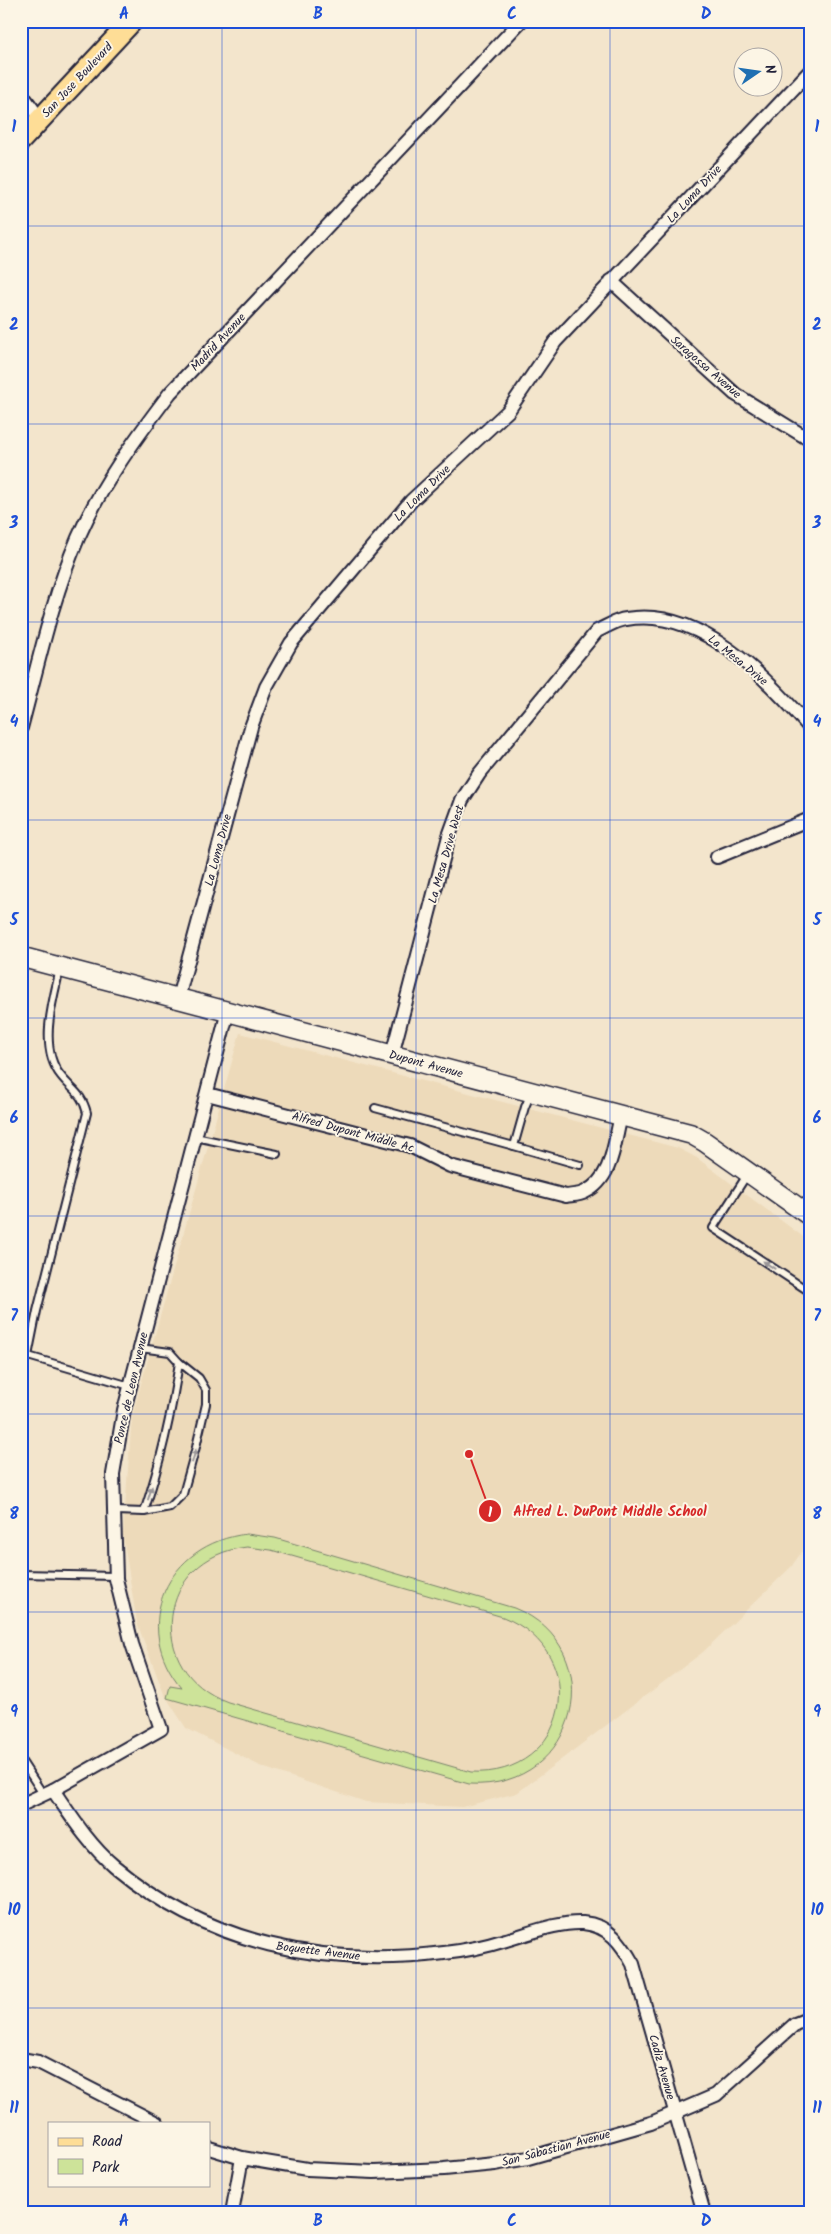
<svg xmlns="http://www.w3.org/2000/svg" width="831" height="2234" viewBox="0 0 831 2234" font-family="Kalam,sans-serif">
<rect width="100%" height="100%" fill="#f3e5cc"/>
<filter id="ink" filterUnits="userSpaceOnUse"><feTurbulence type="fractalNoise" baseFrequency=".02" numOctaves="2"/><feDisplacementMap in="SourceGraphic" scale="10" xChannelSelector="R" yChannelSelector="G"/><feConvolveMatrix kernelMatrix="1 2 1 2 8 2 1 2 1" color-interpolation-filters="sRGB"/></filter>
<g filter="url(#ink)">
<path fill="#eddaba" d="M240 1033 678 1148 697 1158 810 1242V1540L791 1567 703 1652 517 1793 462 1807 366 1802 262 1767 186 1728 164 1694 137 1623 123 1536 132 1416Z"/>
<path fill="#cde399" stroke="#78826a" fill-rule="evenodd" d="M247 1534 275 1538 514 1608C612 1647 580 1791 469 1784L167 1698 170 1686 182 1688C129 1626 167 1543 247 1534ZM247 1547 271 1550 503 1617C594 1653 569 1778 471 1772L228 1702C143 1671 157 1556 247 1547Z"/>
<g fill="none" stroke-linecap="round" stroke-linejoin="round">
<defs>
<g id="lane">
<path d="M60 969C53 1000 38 1048 61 1076 72 1090 82 1093 87 1113L37 1311 28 1356 130 1386"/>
<path d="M375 1108 514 1146 525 1107 531 1093"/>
<path d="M195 1137 277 1154"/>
<path d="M514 1146 580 1165"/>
<path d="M747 1175 713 1228 810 1292"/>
<path d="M116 1511 144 1512C160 1464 172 1412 179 1362L170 1352 140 1348"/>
<path d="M144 1512 170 1507 183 1494 196 1447 206 1404V1390L199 1378 179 1362"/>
<path d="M21 1574 115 1576"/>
<path d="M21 1760 43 1794"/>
</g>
<g id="street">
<path d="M21 93 40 119"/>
<path d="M611 281 735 394 810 440"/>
<path d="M21 728C38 665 52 598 78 538 101 485 135 439 170 393L521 21"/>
<path d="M717 857 810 819"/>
<path d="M178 998 251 727 266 687 291 643 411 501 508 411 555 342 810 71"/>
<path d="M392 1055 449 836 462 800 479 774 597 631C606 627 616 620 626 619 699 606 766 677 810 728"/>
<path d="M207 1094 410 1146 450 1166 566 1196C572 1195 580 1195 585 1192 613 1179 614 1142 621 1116"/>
<path d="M53 1790C71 1816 89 1845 114 1866 208 1944 324 1968 444 1953 464 1951 487 1946 506 1940 531 1933 557 1922 583 1923 609 1925 622 1944 633 1964L704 2213"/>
<path d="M21 1805 53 1790 161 1729 132 1644 116 1579 113 1474 124 1410 228 1011"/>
<path d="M21 2059 38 2062 157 2123"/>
<path d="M209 2148 242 2158 307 2169 374 2172 444 2169 495 2164 528 2158 651 2123 716 2095 795 2024 810 2018"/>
<path d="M232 2213 242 2158"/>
</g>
<path id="secondary" d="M21 957 691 1134 705 1142 810 1216"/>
<path id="primary" d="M21 140 132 21"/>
</defs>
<use href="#lane" stroke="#22223b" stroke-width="10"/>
<use href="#street" stroke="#22223b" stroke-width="16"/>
<use href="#secondary" stroke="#22223b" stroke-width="22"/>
<use href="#primary" stroke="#22223b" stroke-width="24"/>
<use href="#lane" stroke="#fcf5e5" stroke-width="6"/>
<use href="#street" stroke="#fcf5e5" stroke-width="12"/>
<use href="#secondary" stroke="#fcf5e5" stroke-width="19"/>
<use href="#primary" stroke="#fedd96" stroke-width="20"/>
</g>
<defs><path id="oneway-solid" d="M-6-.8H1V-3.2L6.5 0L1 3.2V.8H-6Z" transform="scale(1.25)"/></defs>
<g fill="#9a9698">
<use href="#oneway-solid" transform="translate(769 1265) rotate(-147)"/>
<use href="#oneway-solid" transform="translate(194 1456) rotate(-74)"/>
<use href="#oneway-solid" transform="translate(150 1493) rotate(-73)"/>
</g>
</g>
<path fill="none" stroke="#1d4ed8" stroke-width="1" stroke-opacity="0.55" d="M222 21V2213M416 21V2213M610 21V2213M21 226H810M21 424H810M21 622H810M21 820H810M21 1018H810M21 1216H810M21 1414H810M21 1612H810M21 1810H810M21 2008H810"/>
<g text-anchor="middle" stroke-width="4" stroke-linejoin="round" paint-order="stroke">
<g font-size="12" fill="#22223b" stroke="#fcf5e5">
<text transform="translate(77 80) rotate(-47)" y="4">San Jose Boulevard</text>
<text transform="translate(694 194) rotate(-47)" y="4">La Loma Drive</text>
<text transform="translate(218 342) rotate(-47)" y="4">Madrid Avenue</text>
<text transform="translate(706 367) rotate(41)" y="4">Saragossa Avenue</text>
<text transform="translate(422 493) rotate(-45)" y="4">La Loma Drive</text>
<text transform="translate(738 660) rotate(39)" y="4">La Mesa Drive</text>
<text transform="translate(218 850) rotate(-75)" y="4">La Loma Drive</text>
<text transform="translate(446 854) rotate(-74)" y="4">La Mesa Drive West</text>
<text transform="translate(426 1064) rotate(15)" y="4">Dupont Avenue</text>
<text transform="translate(353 1132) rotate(15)" y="4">Alfred Dupont Middle Ac</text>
<text transform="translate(131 1388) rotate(-77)" y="4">Ponce de Leon Avenue</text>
<text transform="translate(318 1951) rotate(7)" y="4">Boquette Avenue</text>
<text transform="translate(662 2067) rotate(74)" y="4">Cadiz Avenue</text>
<text transform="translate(556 2148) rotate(-15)" y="4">San Sabastian Avenue</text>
</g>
</g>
<path fill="none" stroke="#d62828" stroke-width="2" d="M469 1454L490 1511"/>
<g fill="#d62828" stroke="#fcf5e5" stroke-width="2">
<circle cx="469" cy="1454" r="5"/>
<circle cx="490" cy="1511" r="12"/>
</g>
<g font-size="15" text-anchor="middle" font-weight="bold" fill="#fff">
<text x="490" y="1517">1</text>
</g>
<g font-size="14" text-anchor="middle" font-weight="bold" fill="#d62828" stroke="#fcf5e5" stroke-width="4" stroke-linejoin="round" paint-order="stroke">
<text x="610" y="1516">Alfred L. DuPont Middle School</text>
</g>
<rect width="831" height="2234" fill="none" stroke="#fcf5e5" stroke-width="55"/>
<rect x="48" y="2122" width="162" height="65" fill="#fcf5e5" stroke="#a5a1a1"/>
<rect x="58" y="2138" width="25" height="8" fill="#fedd96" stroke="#a5a1a1"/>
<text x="92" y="2146" font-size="15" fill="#22223b">Road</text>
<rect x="58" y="2159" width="25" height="15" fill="#cde399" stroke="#a5a1a1"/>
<text x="92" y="2172" font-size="15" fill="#22223b">Park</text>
<g transform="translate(758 72) rotate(77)"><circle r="24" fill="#fcf5e5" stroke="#a5a1a1"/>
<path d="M0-4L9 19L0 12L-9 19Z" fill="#1f6fb2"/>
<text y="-8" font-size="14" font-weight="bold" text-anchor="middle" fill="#22223b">N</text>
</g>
<rect x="28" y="28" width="776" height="2178" fill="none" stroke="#1d4ed8" stroke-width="2"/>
<g font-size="16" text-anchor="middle" font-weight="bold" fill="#1d4ed8">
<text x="124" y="19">A</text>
<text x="318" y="19">B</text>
<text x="512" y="19">C</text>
<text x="706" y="19">D</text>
<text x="14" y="132">1</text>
<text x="817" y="132">1</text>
<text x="14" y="330">2</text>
<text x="817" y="330">2</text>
<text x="14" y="528">3</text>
<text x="817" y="528">3</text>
<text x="14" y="727">4</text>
<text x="817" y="727">4</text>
<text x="14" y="925">5</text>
<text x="817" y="925">5</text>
<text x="14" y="1123">6</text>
<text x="817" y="1123">6</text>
<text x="14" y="1321">7</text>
<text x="817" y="1321">7</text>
<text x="14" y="1519">8</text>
<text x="817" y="1519">8</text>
<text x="14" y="1717">9</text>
<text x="817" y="1717">9</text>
<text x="14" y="1915">10</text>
<text x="817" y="1915">10</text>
<text x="14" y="2113">11</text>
<text x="817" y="2113">11</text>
<text x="124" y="2226">A</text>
<text x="318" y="2226">B</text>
<text x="512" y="2226">C</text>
<text x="706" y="2226">D</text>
</g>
</svg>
